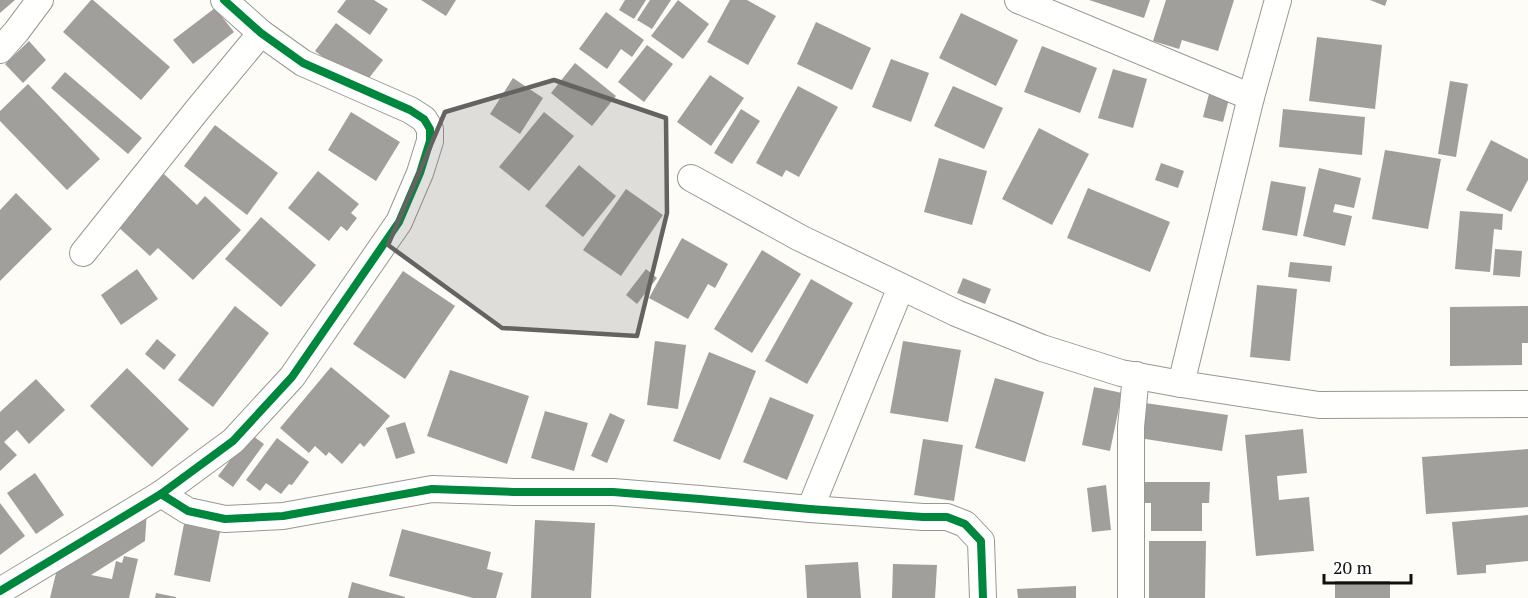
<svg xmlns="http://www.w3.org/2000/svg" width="1528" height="598" viewBox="0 0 1528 598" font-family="'PT Serif',serif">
<rect width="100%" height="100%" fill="#fdfcf7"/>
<g fill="#a19f9c">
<path d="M0 0H15L0 13Z"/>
<path d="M91 0H93L170 67 141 100 63 32Z"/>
<path d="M346 0H374L388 9 370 35 337 12Z"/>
<path d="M421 0H456L446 16Z"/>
<path d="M625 0H646L634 19 619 10Z"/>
<path d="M650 0H671L652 29 637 20Z"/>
<path d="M678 0 709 24 683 59 651 36Z"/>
<path d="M730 0H747L776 16 748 65 707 42Z"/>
<path d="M1089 0H1150L1144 18Z"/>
<path d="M1166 0H1234L1218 51 1182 40 1179 49 1153 41Z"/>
<path d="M1370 0H1387L1385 6Z"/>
<path d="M215 8 234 32 193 64 173 40Z"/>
<path d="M606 12 644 40 632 57 621 49 607 69 579 49Z"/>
<path d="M961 13 1018 40 996 86 939 58Z"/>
<path d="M816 22 871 48 852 90 797 64Z"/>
<path d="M336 23 383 60 362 87 315 51Z"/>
<path d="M1317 37 1382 45 1375 109 1309 101Z"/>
<path d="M29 41 46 60 23 83 5 64Z"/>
<path d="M647 45 673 64 644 102 618 82Z"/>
<path d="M1042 46 1097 68 1080 113 1024 92Z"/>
<path d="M891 59 929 73 911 122 872 107Z"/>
<path d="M575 63 616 96 592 126 551 93Z"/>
<path d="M1113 69 1147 79 1133 128 1098 118Z"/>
<path d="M65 72 142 138 128 154 51 88Z"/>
<path d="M710 75 744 98 711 146 677 122Z"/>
<path d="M513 78 543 98 520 134 490 114Z"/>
<path d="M1450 81 1468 84 1456 157 1438 154Z"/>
<path d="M28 84 100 159 67 190 0 121V111Z"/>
<path d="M798 86 838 107 799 177 786 170 782 177 756 163Z"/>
<path d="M953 86 1003 108 984 149 934 126Z"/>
<path d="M1209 94 1229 99 1223 122 1203 117Z"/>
<path d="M741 109 760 121 732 164 714 153Z"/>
<path d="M1283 109 1365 117 1362 155 1279 147Z"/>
<path d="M351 112 400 142 376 181 328 150Z"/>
<path d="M544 112 574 136 529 191 499 167Z"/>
<path d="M215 125 278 173 247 215 184 166Z"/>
<path d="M1039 128 1089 154 1052 225 1002 199Z"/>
<path d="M1491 140 1528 159V180L1511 212 1466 190Z"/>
<path d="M1385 150 1441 159 1428 229 1372 219Z"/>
<path d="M939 158 987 171 972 225 924 212Z"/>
<path d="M1161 163 1184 171 1178 188 1155 180Z"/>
<path d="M579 165 616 196 583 237 545 206Z"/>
<path d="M1319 168 1361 178 1354 208 1335 204 1333 212 1352 216 1345 246 1303 236Z"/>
<path d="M318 171 359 204 351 213 357 218 347 231 341 226 329 241 288 208Z"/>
<path d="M164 174 197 205 205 196 241 230 193 280 158 248 150 256 116 225Z"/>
<path d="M1271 181 1306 187 1297 236 1262 230Z"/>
<path d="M1088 188 1170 222 1150 272 1067 238Z"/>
<path d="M626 189 663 215 621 276 583 250Z"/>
<path d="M16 193 52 229 0 281V210Z"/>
<path d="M1460 211 1503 214 1502 230 1494 229 1490 272 1455 269Z"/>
<path d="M261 217 316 265 281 307 225 259Z"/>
<path d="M682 238 728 264 715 288 708 284 688 319 649 298Z"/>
<path d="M1495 249 1522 251 1520 277 1493 275Z"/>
<path d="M762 250 801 274 752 353 714 329Z"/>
<path d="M1290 262 1332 266 1330 282 1288 277Z"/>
<path d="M137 269 158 299 121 325 101 295Z"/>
<path d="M646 269 657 278 637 304 626 295Z"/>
<path d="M403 271 455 306 405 379 353 344Z"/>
<path d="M963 278 991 289 985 304 957 293Z"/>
<path d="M811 279 853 303 807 384 765 361Z"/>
<path d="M1257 285 1297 289 1290 361 1250 357Z"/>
<path d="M235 306 269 333 213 407 178 380Z"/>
<path d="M1528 306V343H1522V365L1450 366V307Z"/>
<path d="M157 339 176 355 164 370 145 354Z"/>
<path d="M655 341 686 345 678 409 647 405Z"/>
<path d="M903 341 961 350 948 422 890 413Z"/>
<path d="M709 352 756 371 720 460 673 441Z"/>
<path d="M331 367 390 416 364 447 360 443 342 464 329 452 326 456 315 446 309 453 280 428Z"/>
<path d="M127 368 189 429 152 467 90 406Z"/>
<path d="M450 370 529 396 507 464 427 436Z"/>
<path d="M995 378 1044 392 1025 462 975 448Z"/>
<path d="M36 379 65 410 29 444 17 430 4 442 17 455 0 471V412Z"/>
<path d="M1094 387 1122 393 1110 451 1082 445Z"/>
<path d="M770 397 814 415 787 480 743 462Z"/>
<path d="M1145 403 1228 415 1222 451 1139 438Z"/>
<path d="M545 411 588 423 574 471 531 458Z"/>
<path d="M610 413 625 420 607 463 591 456Z"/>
<path d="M405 422 415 453 396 459 386 428Z"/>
<path d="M1303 429 1307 473 1277 476 1279 500 1309 497 1314 551 1256 556 1245 435Z"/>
<path d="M250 434 264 444 233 487 218 476Z"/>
<path d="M277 438 309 462 292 485 289 484 281 494 266 483 260 491 246 480Z"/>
<path d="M923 439 963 445 954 501 914 495Z"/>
<path d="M1528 449V507L1426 514 1422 457Z"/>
<path d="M35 473 64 515 36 534 7 493Z"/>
<path d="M1143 482H1210L1209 503H1202V531H1151V503H1143Z"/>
<path d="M1106 485 1111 530 1092 532 1087 488Z"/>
<path d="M0 503 25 536 0 555Z"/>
<path d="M147 510 145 541 91 575 112 579 116 561 122 563 124 556 138 559 129 598H50L57 569Z"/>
<path d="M1528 515V561L1486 565V573L1457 575 1452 522Z"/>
<path d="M535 520 595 523 591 598H531Z"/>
<path d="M184 524 220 532 210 582 174 575Z"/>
<path d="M402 529 491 552 487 569 503 573 496 598H473L389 576Z"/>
<path d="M1149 541H1206L1205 598H1149Z"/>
<path d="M858 562 861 598H807L805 565Z"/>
<path d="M893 564 937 565 935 598H892Z"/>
<rect x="1335" y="581" width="55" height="17"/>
<path d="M352 582 405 597V598H348Z"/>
<path d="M1076 586V598H1018L1017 589Z"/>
<path d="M156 593 176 597V598H155Z"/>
</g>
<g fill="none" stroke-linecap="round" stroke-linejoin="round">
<defs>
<g id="minor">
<path d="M1018 0 1251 97"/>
<path d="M0 50 16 32 40 0"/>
<path d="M691 178 800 238 956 313 1042 348 1121 373 1181 384 1319 405 1528 404"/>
<path d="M83 253 198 109 261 33"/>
<path d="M1181 384 1251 97 1278 0"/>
<path d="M161 494 188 511 225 519 283 516 432 489 514 492H613L700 499 810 509 923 517H947L965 524 981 541 983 598"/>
<path d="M810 509 901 287"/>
<path d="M0 591 161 494 233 441 292 377 399 222 420 173 430 141V129L424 119 410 110 303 63 261 33 224 0"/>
<path d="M1131 598V427L1136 375"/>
</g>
</defs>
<use href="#minor" stroke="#979795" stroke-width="28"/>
<use href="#minor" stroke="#fffffe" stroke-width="26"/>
<defs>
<g id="cycleway">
<path d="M161 494 188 511 225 519 283 516 432 489 514 492H613L700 499 810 509 923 517H947L965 524 981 541 983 598"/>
<path d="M0 591 161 494 233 441 292 377 399 222 420 173 430 141V129L424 119 410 110 303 63 261 33 224 0"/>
</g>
</defs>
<use href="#cycleway" stroke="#fff" stroke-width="11"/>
<use href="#cycleway" stroke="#00873e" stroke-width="8"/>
</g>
<path fill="#646362" fill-opacity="0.2" stroke="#646362" stroke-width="4.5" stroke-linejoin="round" d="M554 80 666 118 667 213 637 336 502 328 388 245 445 112Z"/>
<path d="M1324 574v9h87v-9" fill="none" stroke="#111111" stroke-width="3"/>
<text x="1333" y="574" font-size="18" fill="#111111" stroke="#ffffff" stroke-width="4.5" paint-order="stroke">20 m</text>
</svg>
